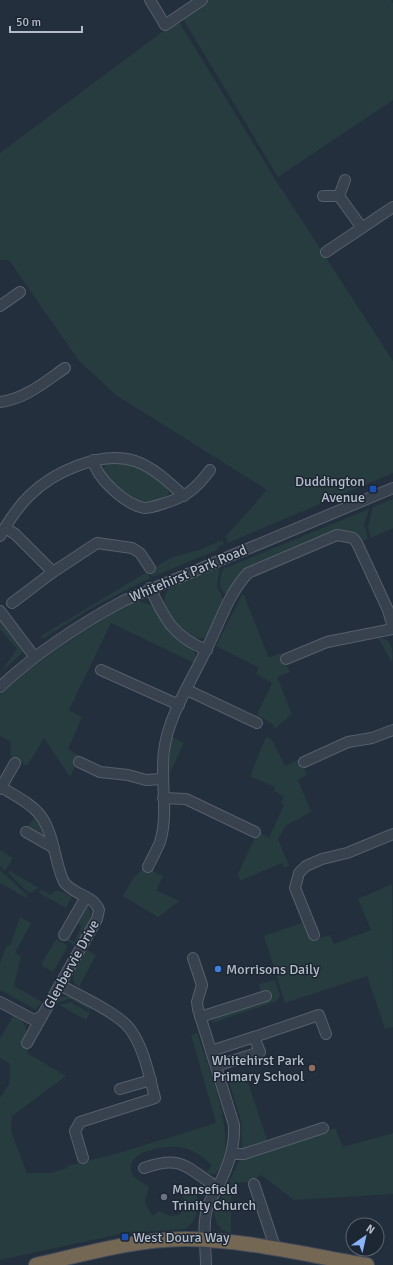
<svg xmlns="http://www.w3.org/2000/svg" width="393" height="1265" viewBox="0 0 393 1265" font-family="Signika,sans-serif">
<rect width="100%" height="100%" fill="#242f3e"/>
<g fill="#263c3f">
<path d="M206 0H391L393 3V100L278 177 182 17Z"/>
<path d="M178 20 275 179 393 361V473L228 543 226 536 267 490 116 395 79 361 9 260H0V153Z"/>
<path d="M108 462C124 461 168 474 169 494L166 498 146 504 138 501 112 484 102 470Z"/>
<path d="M393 499V528L371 538 368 527 373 507Z"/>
<path d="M369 509 364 525 368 539 362 540 351 533 334 531 254 565 227 596C218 590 219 578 223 569Z"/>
<path d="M222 540 224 544 217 548V550L152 577 149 571 172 557 199 550Z"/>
<path d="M220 566 217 586 224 600 207 636C189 649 151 607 169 589 179 579 206 572 220 566Z"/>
<path d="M147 572 150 578 95 606 42 639 41 636Z"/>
<path d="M243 593 269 658 281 653 290 672 277 677 292 714 274 729V725L257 715 272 683 256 674 259 668 216 646Z"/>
<path d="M140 601 153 606 170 632 192 648 196 656 194 663 111 623 69 710 82 717 68 749 80 756 70 777 44 738 27 766 10 756 11 742 0 736V695C32 666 67 641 104 619 115 612 127 603 140 601Z"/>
<path d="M0 619 22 647V653L0 673 17 649 0 629Z"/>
<path d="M378 637C393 639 393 650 392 663Z"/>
<path d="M172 737 184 743 169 775 170 745Z"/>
<path d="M266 737 272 740 285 766 300 759 307 775 298 780 311 812 285 826 278 839 289 866 284 868 282 863 240 881 238 874 258 831 269 838 284 805 281 803 284 797 274 791 275 787 250 776Z"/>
<path d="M34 817 41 824 44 834 42 835 28 827Z"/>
<path d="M0 850 13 858 5 871 0 866Z"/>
<path d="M145 867 163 876 156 890 179 901 158 917 123 896 134 877Z"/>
<path d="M0 870 27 895 26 898 0 883Z"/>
<path d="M10 871 39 888 30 893 28 892 8 873Z"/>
<path d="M392 884 393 1027 385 1029 367 976 285 1003 264 936 304 922 312 941 330 935 334 944 371 930 358 899Z"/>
<path d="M42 890 51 895 55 891H60L72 897 66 908 38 892Z"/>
<path d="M86 905C99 914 80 936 74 945L60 937 62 935 74 942 82 926 76 923Z"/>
<path d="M20 917 31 923 15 953 21 956 14 986 42 1002 35 1009 0 990V963L7 945 10 946Z"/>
<path d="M56 939 68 946 53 972 41 965Z"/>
<path d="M87 950 96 955 79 987C65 978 81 960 87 950Z"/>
<path d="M275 980 280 996 277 1001 212 1023V1021L261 992 259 984Z"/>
<path d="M69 996 92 1008 90 1010 70 999 55 1003 61 997Z"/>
<path d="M70 1002 90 1013 86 1020 59 1005Z"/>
<path d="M14 1015C27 1023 29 1029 22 1043L30 1048 27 1053 66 1076 12 1116 11 1131 27 1173H50L67 1168V1166L119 1153 216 1123 191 1035 197 1033C207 1065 244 1149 214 1175L211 1173 209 1174 206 1172 212 1166C204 1157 195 1151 184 1148 170 1144 122 1150 132 1174 135 1179 144 1183 149 1187L145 1202 152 1216 159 1211 170 1216 179 1215 185 1207 182 1206 184 1199 181 1192 191 1185C202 1198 199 1218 186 1229L125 1233 0 1260V1098L9 1084 10 1064 0 1058V1038Z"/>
<path d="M232 1074 246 1076 268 1143 243 1149 242 1148 241 1121 228 1079Z"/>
<path d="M335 1128 343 1147 393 1133V1194L294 1200 261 1175 250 1182 235 1183 231 1191V1234L222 1230 217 1224 214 1213 240 1159Z"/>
</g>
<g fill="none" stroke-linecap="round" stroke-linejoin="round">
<defs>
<g id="minor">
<path d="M150 0 165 25 202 0"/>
<path d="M345 180 339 196 362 228"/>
<path d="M323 196H339"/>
<path d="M326 252 393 207"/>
<path d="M0 306 20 292"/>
<path d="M0 402C25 399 45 382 65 368"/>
<path d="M93 460C97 479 125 504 144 508 150 508 156 506 162 504 186 497 196 489 210 470"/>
<path d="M5 528 15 534 53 572"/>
<path d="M0 536C8 522 17 508 29 496 53 472 101 450 135 461 153 467 170 483 184 496"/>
<path d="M150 588C165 619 173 637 207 650"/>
<path d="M12 603 53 572 97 543 132 548 140 553 150 568"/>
<path d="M0 611 34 656"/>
<path d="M286 659 327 642 393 629"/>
<path d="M101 670 179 705"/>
<path d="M0 687C37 652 79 625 123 601L393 488"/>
<path d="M187 690 257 723"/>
<path d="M79 762 100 772 128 775 146 780 162 779"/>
<path d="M304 762 348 742 372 738 393 730"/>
<path d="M1 787C34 807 45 810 54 849 57 860 59 872 64 882 73 895 94 895 99 910L97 919 27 1043"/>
<path d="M0 789 15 763"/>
<path d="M163 798 186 799 255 832"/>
<path d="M26 832 54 848"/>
<path d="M148 867C152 858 157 850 160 842 169 813 160 780 164 751 168 716 191 682 206 650 219 625 228 594 248 573L337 535 353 538 357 543 388 610 393 627"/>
<path d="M64 935 86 897"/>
<path d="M314 935 295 888 299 873 306 866 322 859 347 853 393 834"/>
<path d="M193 958 202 985 197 1002 198 1009 234 1125C235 1149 228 1166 218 1187 214 1194 209 1201 207 1209 202 1227 206 1247 206 1265"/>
<path d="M60 985C78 995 118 1013 130 1029 144 1048 149 1075 155 1098L80 1122 75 1131 83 1158"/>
<path d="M0 1002 34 1020 42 1016"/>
<path d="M200 1017 266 996"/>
<path d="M254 1037 319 1015 326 1034"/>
<path d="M211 1051 254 1037 260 1052 216 1066"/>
<path d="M120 1089 151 1080"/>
<path d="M232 1154H244L323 1128"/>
<path d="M144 1168C183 1154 186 1168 217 1187"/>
<path d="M254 1184 275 1247"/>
</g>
<path id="highway" d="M36 1265C84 1254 136 1239 186 1239 248 1240 306 1255 367 1265"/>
</defs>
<use href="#minor" stroke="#565f6c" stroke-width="12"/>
<use href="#highway" stroke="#434c59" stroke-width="16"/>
<use href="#minor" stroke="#38414e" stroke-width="10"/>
<use href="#highway" stroke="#746855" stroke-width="14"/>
</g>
<g fill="#1a4fb4" stroke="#1d2633" stroke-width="1.5">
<rect x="369" y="485" width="8" height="8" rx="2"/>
<rect x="121" y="1233" width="8" height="8" rx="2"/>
</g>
<circle fill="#3f7fe0" stroke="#1d2633" stroke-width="1.5" cx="218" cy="969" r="4"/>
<circle fill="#8d6e63" stroke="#1d2633" stroke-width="1.5" cx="312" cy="1068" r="4"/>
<circle fill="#6b7280" stroke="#1d2633" stroke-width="1.5" cx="164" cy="1197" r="4"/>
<g text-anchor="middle" stroke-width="3" stroke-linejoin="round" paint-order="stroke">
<g font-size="14" fill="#b4bcc9" stroke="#1d2633" text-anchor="start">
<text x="365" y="486" text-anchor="end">Duddington<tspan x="365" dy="16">Avenue</tspan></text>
<text x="226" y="974">Morrisons Daily</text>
<text x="304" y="1065" text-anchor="end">Whitehirst Park<tspan x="304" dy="16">Primary School</tspan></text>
<text x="172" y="1194">Mansefield<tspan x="172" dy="16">Trinity Church</tspan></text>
<text x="133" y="1242">West Doura Way</text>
</g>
<g font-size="14" fill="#b4bcc9" stroke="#1d2633">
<text transform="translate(188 573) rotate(-23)" y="5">Whitehirst Park Road</text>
<text transform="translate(71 964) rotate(-61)" y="5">Glenbervie Drive</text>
</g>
</g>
<g transform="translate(365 1237) rotate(34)"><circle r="19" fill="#1d2633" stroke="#59626f"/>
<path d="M0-3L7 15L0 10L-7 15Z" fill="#8ab4f8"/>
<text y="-6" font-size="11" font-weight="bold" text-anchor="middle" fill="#b4bcc9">N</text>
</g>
<path d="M10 26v6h72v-6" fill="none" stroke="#b4bcc9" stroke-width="2"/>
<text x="16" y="26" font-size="12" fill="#b4bcc9" stroke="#1d2633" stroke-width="3" paint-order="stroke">50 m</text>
</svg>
